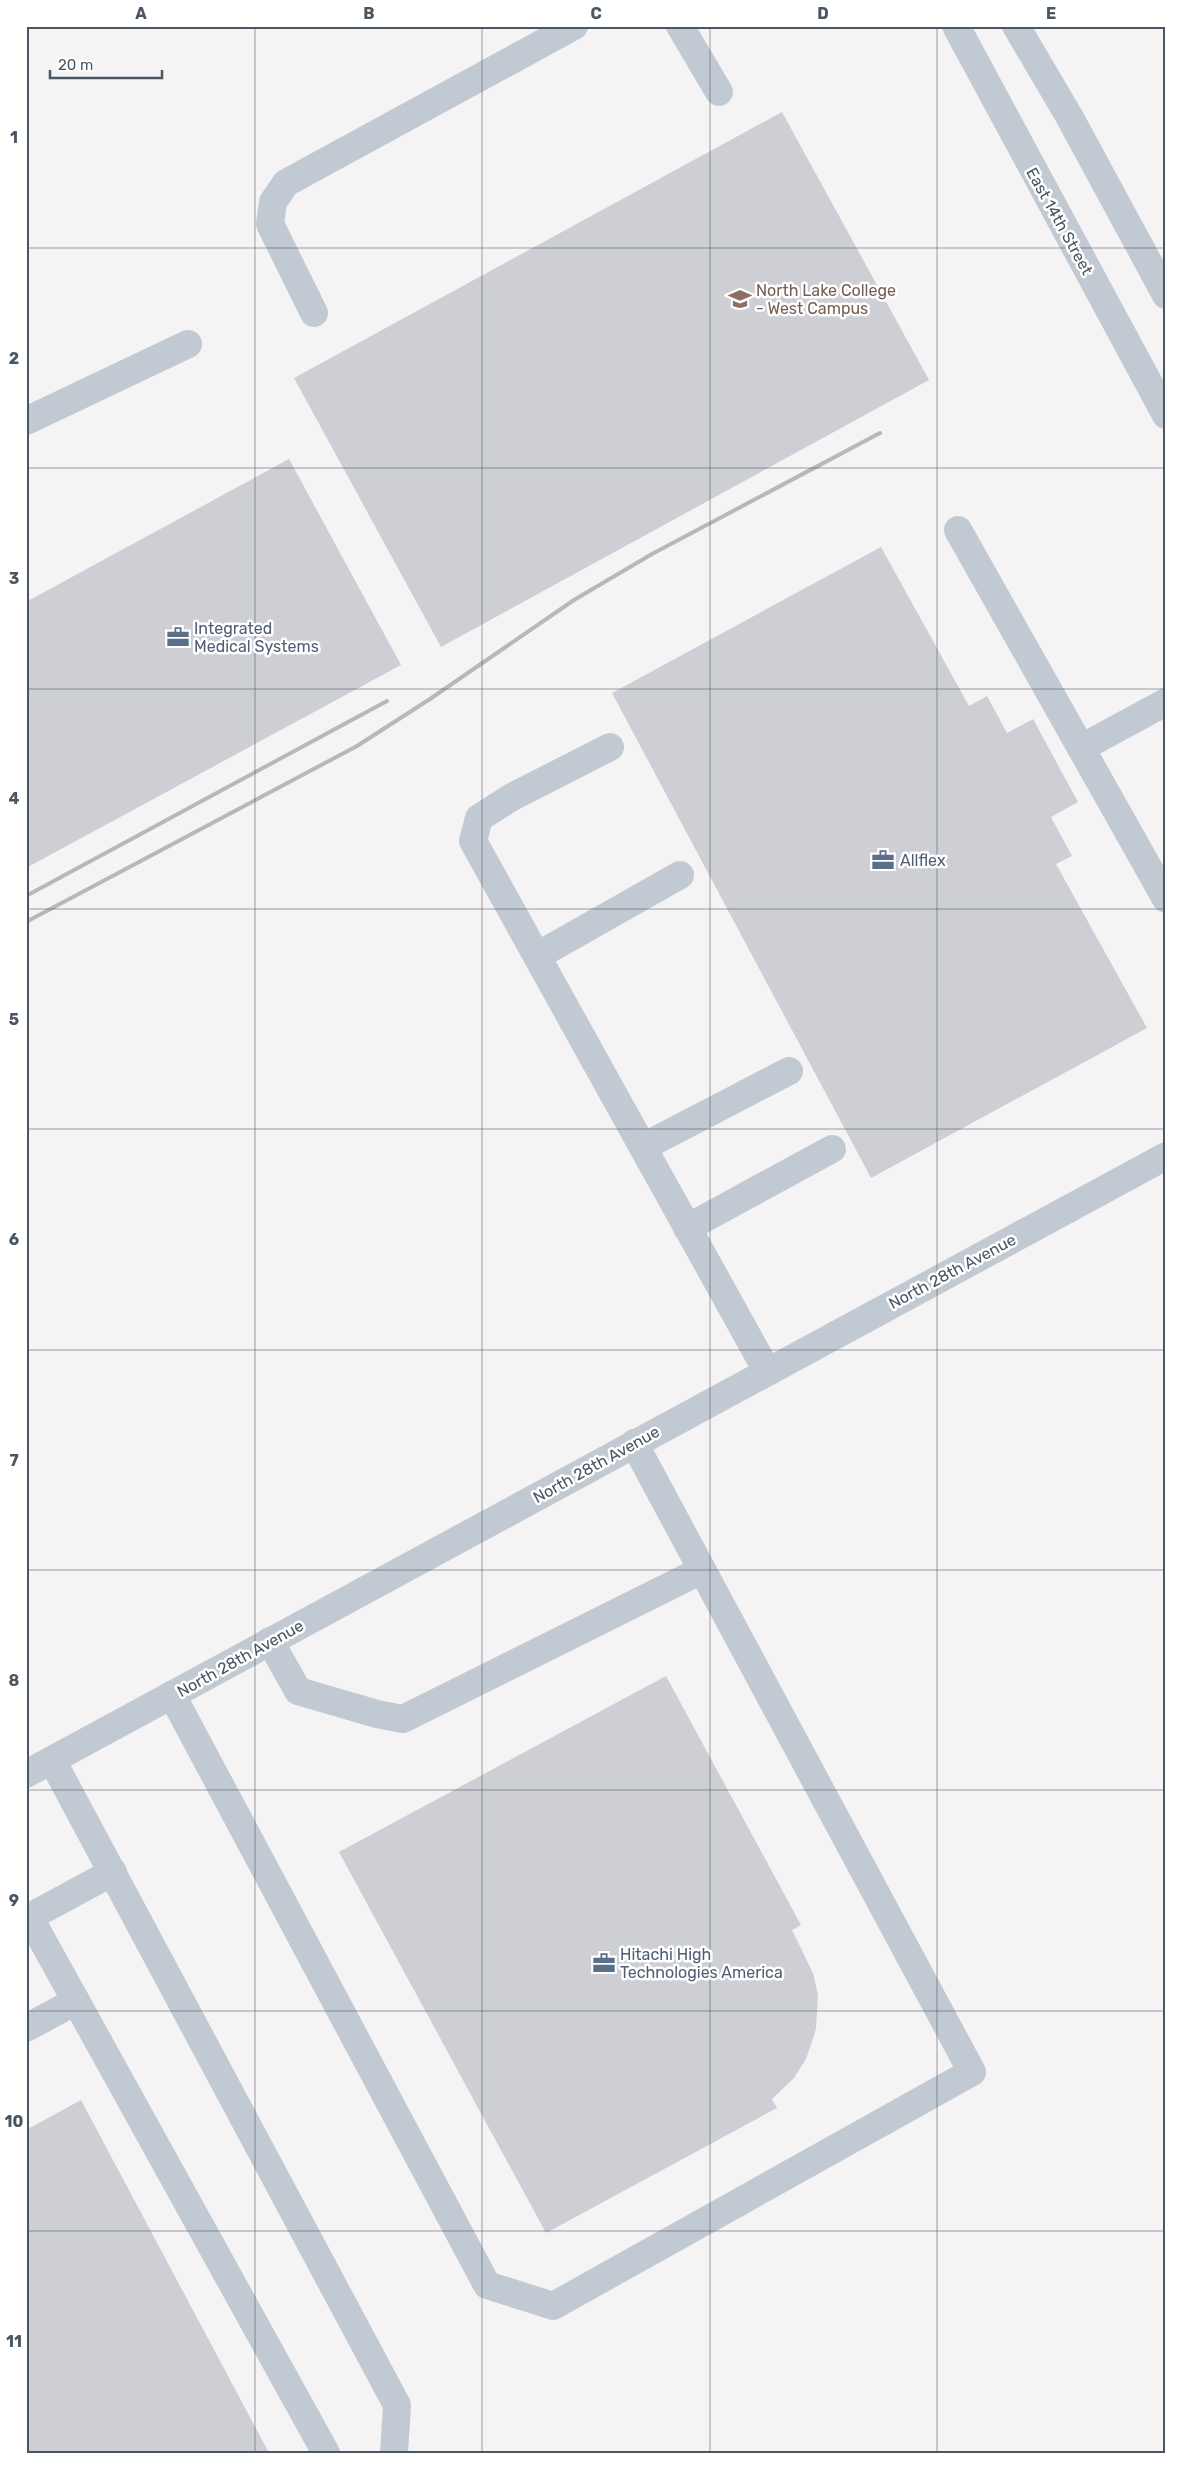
<svg xmlns="http://www.w3.org/2000/svg" width="1192" height="2479" viewBox="0 0 1192 2479" font-family="Rubik,sans-serif">
<rect width="100%" height="100%" fill="#f5f3f3"/>
<g fill="#cdcfd5">
<path d="M782 112 929 380 441 647 294 378Z"/>
<path d="M289 459 401 665 26 868V602Z"/>
<path d="M881 547 969 706 987 696 1007 733 1033 719 1078 802 1051 817 1072 856 1056 864 1147 1028 871 1178 612 693Z"/>
<path d="M666 1676 801 1925 792 1930 813 1973 818 1995 816 2029 806 2059 794 2078 772 2099 777 2108 546 2233 339 1852Z"/>
<path d="M81 2100 269 2453H26V2130Z"/>
</g>
<g fill="none" stroke-linecap="round" stroke-linejoin="round">
<g stroke="#c1cad2" stroke-width="28">
<path d="M680 26 719 92"/>
<path d="M956 26 1166 415"/>
<path d="M1016 26 1069 116 1166 295"/>
<path d="M314 313 270 224 273 202 286 183 574 26"/>
<path d="M26 421 188 344"/>
<path d="M958 530 1081 748 1166 702"/>
<path d="M610 747 512 797 479 818 473 841 767 1371"/>
<path d="M1081 748 1166 899"/>
<path d="M537 956 680 875"/>
<path d="M643 1147 789 1071"/>
<path d="M687 1228 832 1149"/>
<path d="M270 1641 298 1691 377 1714 403 1719 702 1570"/>
<path d="M172 1695 487 2285 553 2306 972 2072 634 1443"/>
<path d="M52 1760 397 2405 394 2453"/>
<path d="M26 1774 1166 1156"/>
<path d="M30 1918 326 2453"/>
<path d="M26 1919 113 1872"/>
<path d="M26 2028 76 2001"/>
</g>
<g stroke="#b5b8bd" stroke-width="4">
<path d="M26 896 387 701"/>
<path d="M26 922 357 746 430 699 574 600 652 554 880 433"/>
</g>
</g>
<path fill="none" stroke="#4a5661" stroke-width="1" stroke-opacity="0.55" d="M255 26V2453M482 26V2453M710 26V2453M937 26V2453M26 248H1166M26 468H1166M26 689H1166M26 909H1166M26 1129H1166M26 1350H1166M26 1570H1166M26 1790H1166M26 2011H1166M26 2231H1166"/>
<defs>
<symbol id="university-bare" viewBox="-9 -9 18 18"><path d="M0-5L7-2L0 1L-7-2ZM-4 1L0 2.5L4 1V4Q0 6-4 4Z" fill="#8d6e63" stroke="#fff" stroke-width="2.5" paint-order="stroke"/></symbol>
<symbol id="office-bare" viewBox="-9 -9 18 18"><path d="M-6-3h4V-5.5h4V-3h4V5H-6ZM-1-4.5V-3h2v-1.5ZM-6 0V1H6V0Z" fill="#5c6f8a" stroke="#fff" stroke-width="2.5" paint-order="stroke"/></symbol>
</defs>
<g fill-rule="evenodd">
<use href="#university-bare" x="724" y="283" width="32" height="32"/>
<use href="#office-bare" x="162" y="621" width="32" height="32"/>
<use href="#office-bare" x="867" y="844" width="32" height="32"/>
<use href="#office-bare" x="588" y="1947" width="32" height="32"/>
</g>
<g text-anchor="middle" stroke-width="5" stroke-linejoin="round" paint-order="stroke">
<g font-size="16" fill="#4a5661" stroke="#fff">
<text transform="translate(1060 221) rotate(61)" y="6">East 14th Street</text>
<text transform="translate(952 1271) rotate(-28)" y="6">North 28th Avenue</text>
<text transform="translate(596 1464) rotate(-29)" y="6">North 28th Avenue</text>
<text transform="translate(240 1658) rotate(-29)" y="6">North 28th Avenue</text>
</g>
<g font-size="16" fill="#785e54" stroke="#fff" text-anchor="start">
<text x="756" y="296">North Lake College<tspan x="756" dy="18">- West Campus</tspan></text>
</g>
<g font-size="16" fill="#4e5e75" stroke="#fff" text-anchor="start">
<text x="194" y="634">Integrated<tspan x="194" dy="18">Medical Systems</tspan></text>
<text x="900" y="866">Allflex</text>
<text x="620" y="1960">Hitachi High<tspan x="620" dy="18">Technologies America</tspan></text>
</g>
</g>
<rect width="1192" height="2479" fill="none" stroke="#ffffff" stroke-width="55"/>
<path d="M50 70v8h112v-8" fill="none" stroke="#4a5661" stroke-width="2.5"/>
<text x="58" y="70" font-size="15" fill="#4a5661" stroke="#ffffff" stroke-width="4" paint-order="stroke">20 m</text>
<rect x="28" y="28" width="1136" height="2424" fill="none" stroke="#4a5661" stroke-width="2"/>
<g font-size="16" text-anchor="middle" font-weight="bold" fill="#4a5661">
<text x="141" y="19">A</text>
<text x="369" y="19">B</text>
<text x="596" y="19">C</text>
<text x="823" y="19">D</text>
<text x="1051" y="19">E</text>
<text x="14" y="143">1</text>
<text x="14" y="364">2</text>
<text x="14" y="584">3</text>
<text x="14" y="804">4</text>
<text x="14" y="1025">5</text>
<text x="14" y="1245">6</text>
<text x="14" y="1466">7</text>
<text x="14" y="1686">8</text>
<text x="14" y="1906">9</text>
<text x="14" y="2127">10</text>
<text x="14" y="2347">11</text>
</g>
</svg>
